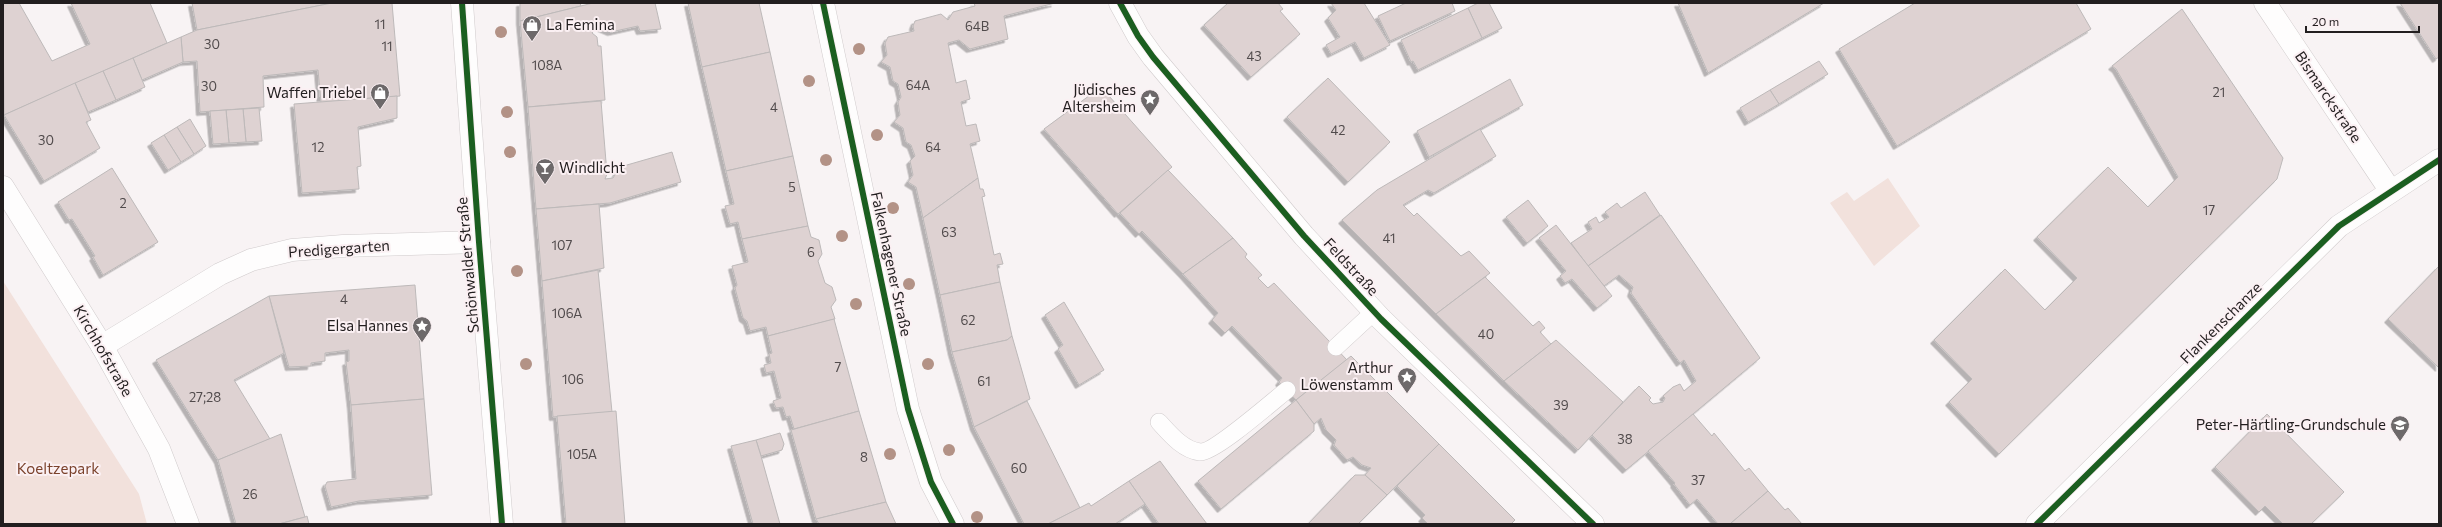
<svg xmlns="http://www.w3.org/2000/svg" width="2442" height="527" viewBox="0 0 2442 527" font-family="Commissioner,sans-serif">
<defs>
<filter id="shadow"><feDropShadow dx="-3.5" dy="3.5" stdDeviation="0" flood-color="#0004"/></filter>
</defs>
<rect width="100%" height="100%" fill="#f8f3f4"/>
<g fill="#f2e1dc">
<path d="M1888 178 1920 226 1874 266 1830 203 1847 192 1854 201Z"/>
<path d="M3 281 139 494 147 524H3Z"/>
</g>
<g fill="#ded2d2" stroke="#bdb9b9" filter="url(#shadow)">
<path d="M3 3H19L52 61 90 44 71 3H150L167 43 4 115Z"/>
<path d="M192 3H332L197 30Z"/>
<path d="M332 3H392L400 96 321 103 318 70 263 76 264 107 200 112 197 61 183 62 181 37 197 30Z"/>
<path d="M520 3H580L581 6 520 21Z"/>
<path d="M593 3H655L661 29 640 31 638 26 611 32 597 26 592 33 597 37 598 46H601L605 100 528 107 520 21Z"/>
<path d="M688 3H759L770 52 702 67Z"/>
<path d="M974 3H1055L1004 16 1008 39 970 49 959 40 948 43 956 83 966 80 970 99 961 102 966 126 976 124 980 141 970 144 978 178 923 218 916 187 908 182 913 175 910 161 915 156 911 145 906 142 903 128 894 122 900 115 898 102 901 97 898 84 893 81 890 67 881 62 887 55 885 43 888 37 914 31 913 26 915 21 941 14 948 20 953 12 975 6Z"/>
<path d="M1228 3H1278L1283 9 1280 11 1300 34 1251 77 1204 25Z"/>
<path d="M1331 3H1364L1390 45 1364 58 1355 42 1331 54 1326 45 1340 37 1328 18 1336 10Z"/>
<path d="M1406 3H1452L1455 11 1390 41 1378 16Z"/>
<path d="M1478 3H1489L1502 28 1482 38 1468 8Z"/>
<path d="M1678 3H1824L1708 73Z"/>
<path d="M1915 3H2076L2091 29 1897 146 1839 49Z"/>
<path d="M2400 3H2439V57L2436 59Z"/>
<path d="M1468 8 1482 38 1418 70 1413 61 1411 62 1401 40Z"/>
<path d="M2182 9 2283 158 2277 179 1999 454 1949 402 1972 379 1934 340 2005 269 2045 310 2077 278 2037 237 2108 167 2148 207 2178 177 2116 69 2112 66Z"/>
<path d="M181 37 183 62 142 80 133 58Z"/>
<path d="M770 52 793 156 726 171 702 67Z"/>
<path d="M133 58 145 87 116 100 103 71Z"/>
<path d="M1819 61 1828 74 1779 104 1770 90Z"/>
<path d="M103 71 116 100 88 112 75 83Z"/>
<path d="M1328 78 1390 142 1348 182 1287 117Z"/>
<path d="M1510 79 1523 105 1429 157 1417 131Z"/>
<path d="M75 83 91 120 86 122 100 148 44 181 4 115Z"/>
<path d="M1101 87 1172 167 1118 214 1044 129Z"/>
<path d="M1770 90 1779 104 1748 122 1740 108Z"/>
<path d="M397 96V118L358 127 361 166 357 167 359 189 302 193 294 104Z"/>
<path d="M601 101 607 174 605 179 613 178 620 167 672 152 681 182 610 203 536 209 528 107Z"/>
<path d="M259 108 262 141 246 142 243 109Z"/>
<path d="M243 109 246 142 229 143 226 110Z"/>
<path d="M226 110 229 143 213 144 210 111Z"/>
<path d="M190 119 206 146 194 154 177 127Z"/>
<path d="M177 127 194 154 181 162 164 135Z"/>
<path d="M1480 129 1496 156 1434 193 1428 190 1403 205 1414 216 1417 213 1461 256 1469 251 1490 273 1436 314 1342 220 1377 190Z"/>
<path d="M164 135 181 162 168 170 151 143Z"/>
<path d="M793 156 808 226 742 239 738 222 730 224 725 206 734 204 726 171Z"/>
<path d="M112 168 158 242 103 275 93 257 95 256 72 219 69 220 58 202Z"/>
<path d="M1168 170 1233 238 1183 274 1142 231 1139 234 1120 213Z"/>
<path d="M978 178 980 189H983L985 196 982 197 994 255 1000 253 1003 264 997 265 1000 282 940 295 923 218Z"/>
<path d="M1645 192 1660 215 1588 266 1571 243 1592 229 1588 222 1596 217 1599 223 1609 217 1605 212 1617 203 1621 208Z"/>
<path d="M1528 200 1548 226 1527 243 1506 217Z"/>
<path d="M599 204 604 268 542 281 536 209Z"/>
<path d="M1661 215 1760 358 1626 470 1592 435 1639 386 1651 398 1649 400 1653 404 1663 402 1665 398 1663 396 1673 387 1680 384 1684 391 1696 381 1684 360 1680 363 1631 293 1633 287 1619 275 1604 286 1588 266Z"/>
<path d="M1556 225 1612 296 1597 308 1572 279 1565 283 1560 276 1566 271 1539 238Z"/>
<path d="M808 226 811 237 819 240 822 254 818 261 825 283 832 287 836 300 831 307 835 319 768 336 766 327 750 331 747 321 743 318 735 288 737 285 732 266 748 262 742 239Z"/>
<path d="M1233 238 1247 254 1245 257 1262 275 1258 278 1268 288 1274 283 1347 360 1296 400 1279 382 1282 378 1232 326 1225 333 1212 320 1218 313 1183 274Z"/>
<path d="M2439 266V368L2388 319Z"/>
<path d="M598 270 612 412 553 417 542 281Z"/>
<path d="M1485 277 1533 326 1539 321 1545 328 1540 332 1551 344 1504 381 1436 314Z"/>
<path d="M1000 282 1012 336 1007 340 952 352 940 295Z"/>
<path d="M415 285 424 399 351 405 346 362 349 361V350L325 353V361L311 363V366L289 367 269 296Z"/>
<path d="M269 296 284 353 234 380 270 439 218 460 156 360Z"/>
<path d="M1064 302 1104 370 1079 385 1058 349 1063 345 1045 315Z"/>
<path d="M834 319 859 411 794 429 790 416 786 417 783 407 776 408 773 401 781 398 774 371 766 373 764 365 771 363 769 354 772 353 768 336Z"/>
<path d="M1012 336 1030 399 974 427 952 352 1007 340Z"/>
<path d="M1556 340 1623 402 1578 450 1504 381Z"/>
<path d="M1351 356 1439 444 1387 495 1365 475 1371 468 1362 465 1353 457 1347 460 1334 445 1336 440 1326 430 1321 418 1314 424 1296 400Z"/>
<path d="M424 399 432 495 359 501 331 507 325 486 327 482 356 479 351 405Z"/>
<path d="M1296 400 1314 424V431L1221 509 1198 481Z"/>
<path d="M1027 401 1080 508 1048 524H1024L974 427Z"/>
<path d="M616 411 625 524H566L557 416Z"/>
<path d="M859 411 886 502 816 519 791 430Z"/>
<path d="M1693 414 1712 436 1714 433 1745 471 1749 468 1768 491 1730 524H1718L1697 499 1690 505 1674 484 1675 483 1648 451Z"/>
<path d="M2267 414 2344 492 2311 524H2283L2265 506 2259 512 2215 467Z"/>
<path d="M780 433 784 444 782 450 761 456 756 440Z"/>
<path d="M281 434 305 517 279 524H236L218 460Z"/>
<path d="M756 440 761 456 780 524H753L731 446Z"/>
<path d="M1439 444 1515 520 1511 524H1428L1422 518 1425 515 1397 486Z"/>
<path d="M1160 461 1207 524H1159L1129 481Z"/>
<path d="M1355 475H1365L1387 495 1358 524H1308Z"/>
<path d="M1129 481 1145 504 1115 524H1048L1089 503 1091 506Z"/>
<path d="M1768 491 1785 510 1788 508 1802 524H1730Z"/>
<path d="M886 502 896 524H819L816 519Z"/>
<path d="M307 516 309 524H279L305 517Z"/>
</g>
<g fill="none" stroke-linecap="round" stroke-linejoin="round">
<defs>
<g id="service">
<path d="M1336 347 1375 311"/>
<path d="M1159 422C1170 434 1183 450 1200 452 1214 453 1273 401 1287 390"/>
</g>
<g id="minor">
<path d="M1120 3 1138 36 1153 57 1304 236 1381 319 1593 524"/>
<path d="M2265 3 2390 190"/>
<path d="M3 187 102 346 159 449 188 524"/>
<path d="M102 346 220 274 251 260 292 250 343 246 479 242"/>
<path d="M2037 524 2339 226 2439 160"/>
</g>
<g id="tertiary">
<path d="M462 3 479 242 502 524"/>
<path d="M823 3 908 409 931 482 953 524"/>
</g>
</defs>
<use href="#service" stroke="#d0cbcc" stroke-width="18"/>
<use href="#minor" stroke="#d0cbcc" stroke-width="23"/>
<use href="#tertiary" stroke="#d0cbcc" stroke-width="23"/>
<use href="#service" stroke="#fefdfd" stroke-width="17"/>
<use href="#minor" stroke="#fefdfd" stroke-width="22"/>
<use href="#tertiary" stroke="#fefdfd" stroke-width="22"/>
<defs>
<g id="cycleway">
<path d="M462 3 479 242 502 524"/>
<path d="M823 3 908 409 931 482 953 524"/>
<path d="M1120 3 1138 36 1153 57 1304 236 1381 319 1593 524"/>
<path d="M2037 524 2339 226 2439 160"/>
</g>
</defs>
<use href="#cycleway" stroke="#fbf0f3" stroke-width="8"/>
<use href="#cycleway" stroke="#1b5e20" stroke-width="6"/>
</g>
<g fill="#b39286">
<circle cx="501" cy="32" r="6"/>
<circle cx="859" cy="49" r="6"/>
<circle cx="809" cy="81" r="6"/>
<circle cx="507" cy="112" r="6"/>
<circle cx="877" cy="135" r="6"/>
<circle cx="510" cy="152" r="6"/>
<circle cx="826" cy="160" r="6"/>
<circle cx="893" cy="208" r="6"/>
<circle cx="842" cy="236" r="6"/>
<circle cx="517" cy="271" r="6"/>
<circle cx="909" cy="284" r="6"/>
<circle cx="856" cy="304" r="6"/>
<circle cx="526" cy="364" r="6"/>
<circle cx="928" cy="364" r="6"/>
<circle cx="949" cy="450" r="6"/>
<circle cx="890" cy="454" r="6"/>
<circle cx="977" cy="517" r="6"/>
</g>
<defs>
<symbol id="shop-pin" viewBox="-11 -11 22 30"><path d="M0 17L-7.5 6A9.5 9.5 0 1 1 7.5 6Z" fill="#6d696a" stroke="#fbf0f3"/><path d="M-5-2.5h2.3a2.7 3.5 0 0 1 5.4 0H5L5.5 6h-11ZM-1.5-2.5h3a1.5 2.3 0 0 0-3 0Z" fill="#fff"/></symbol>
<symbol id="sight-pin" viewBox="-11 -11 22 30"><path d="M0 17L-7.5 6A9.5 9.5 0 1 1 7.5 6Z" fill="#6d696a" stroke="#fbf0f3"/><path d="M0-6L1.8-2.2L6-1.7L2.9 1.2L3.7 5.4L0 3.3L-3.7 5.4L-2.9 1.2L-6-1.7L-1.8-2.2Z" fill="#fff"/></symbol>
<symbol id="bar-pin" viewBox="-11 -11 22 30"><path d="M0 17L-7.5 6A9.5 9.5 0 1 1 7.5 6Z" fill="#6d696a" stroke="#fbf0f3"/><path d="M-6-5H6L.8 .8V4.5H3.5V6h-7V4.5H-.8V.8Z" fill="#fff"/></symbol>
<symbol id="school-pin" viewBox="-11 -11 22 30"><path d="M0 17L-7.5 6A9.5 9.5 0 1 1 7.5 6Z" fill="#6d696a" stroke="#fbf0f3"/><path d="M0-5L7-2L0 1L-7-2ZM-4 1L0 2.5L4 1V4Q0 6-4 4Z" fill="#fff"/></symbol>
</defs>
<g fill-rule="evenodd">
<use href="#shop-pin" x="521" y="14" width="22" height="30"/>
<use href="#shop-pin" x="369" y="82" width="22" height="30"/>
<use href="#sight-pin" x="1139" y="88" width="22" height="30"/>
<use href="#bar-pin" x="534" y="157" width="22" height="30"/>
<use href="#sight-pin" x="411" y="315" width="22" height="30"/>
<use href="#sight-pin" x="1396" y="366" width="22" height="30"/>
<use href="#school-pin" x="2389" y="414" width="22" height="30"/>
</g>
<g text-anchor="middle" stroke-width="4" stroke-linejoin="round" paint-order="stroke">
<g font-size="13" fill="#514b4c">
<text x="380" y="29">11</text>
<text x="977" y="31">64B</text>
<text x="212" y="49">30</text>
<text x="387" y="51">11</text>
<text x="1254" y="61">43</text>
<text x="547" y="70">108A</text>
<text x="918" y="90">64A</text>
<text x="209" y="91">30</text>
<text x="2219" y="97">21</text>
<text x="774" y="112">4</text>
<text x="1338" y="135">42</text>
<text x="46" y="145">30</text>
<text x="318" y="152">12</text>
<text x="933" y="152">64</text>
<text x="792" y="192">5</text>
<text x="123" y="208">2</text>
<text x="2209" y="215">17</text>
<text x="949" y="237">63</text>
<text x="1389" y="243">41</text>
<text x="562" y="250">107</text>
<text x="811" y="257">6</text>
<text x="344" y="304">4</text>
<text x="567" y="318">106A</text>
<text x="968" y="325">62</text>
<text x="1486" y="339">40</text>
<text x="838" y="372">7</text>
<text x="573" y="384">106</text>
<text x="984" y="386">61</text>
<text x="205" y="402">27;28</text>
<text x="1561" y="410">39</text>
<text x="1625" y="444">38</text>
<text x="582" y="459">105A</text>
<text x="864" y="462">8</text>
<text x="1019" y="473">60</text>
<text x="1698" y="485">37</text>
<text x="250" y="499">26</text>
</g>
<g font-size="15" fill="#221e1f" stroke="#fbf0f3" text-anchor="end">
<text x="546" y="30" text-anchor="start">La Femina</text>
<text x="1136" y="95">Jüdisches<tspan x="1136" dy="17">Altersheim</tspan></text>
<text x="366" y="98">Waffen Triebel</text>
<text x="559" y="173" text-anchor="start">Windlicht</text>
<text x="408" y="331">Elsa Hannes</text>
<text x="1393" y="373">Arthur<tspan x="1393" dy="17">Löwenstamm</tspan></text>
<text x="2386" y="430">Peter-Härtling-Grundschule</text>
</g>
<g font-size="15" fill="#221e1f" stroke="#fbf0f3">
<text transform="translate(2328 97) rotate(56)" y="5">Bismarckstraße</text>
<text transform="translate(339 249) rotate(-4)" y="5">Predigergarten</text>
<text transform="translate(891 264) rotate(78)" y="5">Falkenhagener Straße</text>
<text transform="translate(468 265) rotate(-95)" y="5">Schönwalder Straße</text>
<text transform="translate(1351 267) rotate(47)" y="5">Feldstraße</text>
<text transform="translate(2221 323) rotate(-45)" y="5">Flankenschanze</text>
<text transform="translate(103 351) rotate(60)" y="5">Kirchhofstraße</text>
</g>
<g font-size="15" fill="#7b422c" stroke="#fbf0f3">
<text x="58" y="474">Koeltzepark</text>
</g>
</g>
<rect width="2442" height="527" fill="none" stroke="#221e1f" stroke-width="8"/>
<path d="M2306 26v6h113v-6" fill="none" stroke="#221e1f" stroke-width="2"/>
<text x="2312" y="26" font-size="12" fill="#221e1f" stroke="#fbf0f3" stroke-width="3" paint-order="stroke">20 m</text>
</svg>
